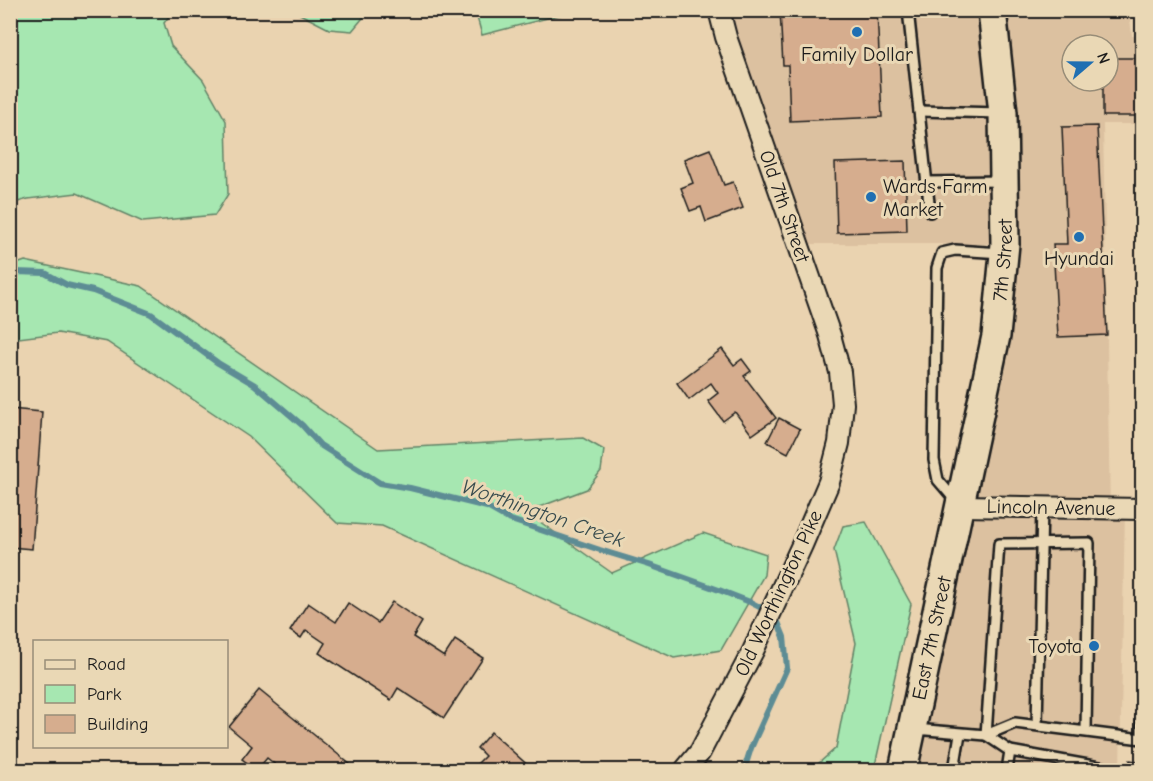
<svg xmlns="http://www.w3.org/2000/svg" width="1153" height="781" viewBox="0 0 1153 781" font-family="'Comic Neue',sans-serif">
<rect width="100%" height="100%" fill="#ead3b0"/>
<filter id="ink" filterUnits="userSpaceOnUse"><feTurbulence type="fractalNoise" baseFrequency=".0167" numOctaves="2"/><feDisplacementMap in="SourceGraphic" scale="12" xChannelSelector="R" yChannelSelector="G"/><feConvolveMatrix kernelMatrix="1 2 1 2 8 2 1 2 1" color-interpolation-filters="sRGB"/></filter>
<g filter="url(#ink)">
<path fill="#dcc1a0" fill-rule="evenodd" d="M719 11H1129L1132 36H1142V124H1103L1110 508H1125L1120 770H903L1005 244H798ZM1072 45H1108V81H1072Z"/>
<g fill="#a6e7b1" stroke="#618266" stroke-width="1.5">
<path d="M11 10 173 11 164 23 171 46 203 80 226 121 228 194 215 215 143 222 77 193 28 199 11 204Z"/>
<path d="M366 10 367 13 352 31 329 29 294 11Z"/>
<path d="M475 10H575V11L482 35Z"/>
<path d="M25 261 141 286 378 449 583 438 604 450 601 471 587 489 526 512 612 573 703 533 766 554 764 575 721 650 674 658 382 526 337 523 249 437 107 342 58 333 11 339V266Z"/>
<path d="M866 522 911 604 874 770H811L836 748 856 643 834 550 843 526Z"/>
</g>
<g fill="none" stroke-linecap="round" stroke-linejoin="round">
<path stroke="#5d8c94" stroke-width="6" d="M10 274 16 272 45 273 67 285 93 291 151 314 218 363 255 385 302 425 320 445 380 483 410 488 487 507 508 519 600 550 649 565 719 590 750 602 775 615 784 637 787 668 751 748 744 770"/>
</g>
<g fill="#d6ad8e" stroke="#1c1c1c" stroke-width="1.5">
<path d="M780 10H877L882 117 790 121 788 65H783Z"/>
<path d="M1108 58H1142V116H1103V81H1108Z"/>
<path d="M1097 126 1107 335 1058 337 1053 244H1067L1062 127Z"/>
<path d="M710 149 724 185 733 182 743 208 706 222 701 207 690 211 681 188 693 183 684 159Z"/>
<path d="M905 161 907 231 837 233 835 163Z"/>
<path d="M722 349 734 365 742 359 751 371 744 376 776 418 752 435 735 412 723 421 708 401 718 393 711 383 689 400 677 383Z"/>
<path d="M10 409 42 412 32 549 10 547Z"/>
<path d="M779 418 800 429 788 453 767 442Z"/>
<path d="M392 602 422 622 413 637 444 657 455 640 483 658 444 718 398 688 391 700 319 653 325 643 306 630 301 638 290 631 308 603 336 622 348 603 378 623Z"/>
<path d="M259 690 351 765 347 770H282L267 758 257 770 242 759 252 746 229 727Z"/>
<path d="M491 732 533 770H471L485 756 477 748Z"/>
<path d="M1130 760 1142 762V770H1129Z"/>
</g>
<g fill="none" stroke-linecap="round" stroke-linejoin="round">
<defs>
<g id="lane">
<path d="M908 10 930 212"/>
<path d="M919 111 1001 113"/>
<path d="M927 182 1003 181"/>
<path d="M956 501 938 480 934 460 937 268 942 253 955 250 1002 253"/>
<path d="M1037 725 1042 507"/>
<path d="M915 729 986 735 1015 723 1142 739"/>
<path d="M1142 739V662"/>
<path d="M1010 751 1116 770"/>
<path d="M954 770 960 734"/>
<path d="M1007 770 1010 751 986 735 999 544 1089 543 1086 731"/>
</g>
<g id="street">
<path d="M960 506 1142 509"/>
<path d="M685 770 700 752 753 651 802 545 829 482 839 443 843 404 840 372 830 335 726 37 719 10"/>
</g>
<g id="secondary">
<path id="s1" d="M903 770 996 336 1005 244 1003 113 992 10"/>
</g>
</defs>
<use href="#lane" stroke="#1c1c1c" stroke-width="14"/>
<use href="#street" stroke="#1c1c1c" stroke-width="24"/>
<use href="#secondary" stroke="#1c1c1c" stroke-width="32"/>
<use href="#lane" stroke="#ead8b5" stroke-width="9"/>
<use href="#street" stroke="#ead8b5" stroke-width="20"/>
<use href="#secondary" stroke="#ead8b5" stroke-width="27"/>
</g>
</g>
<g fill="#1f6fb2" stroke="#ead8b5" stroke-width="2">
<circle cx="857" cy="32" r="6"/>
<circle cx="871" cy="197" r="6"/>
<circle cx="1079" cy="237" r="6"/>
<circle cx="1094" cy="646" r="6"/>
</g>
<g text-anchor="middle" stroke-width="6" stroke-linejoin="round" paint-order="stroke">
<g font-size="20" fill="#1c1c1c" stroke="#ead8b5">
<text x="857" y="61">Family Dollar</text>
<text x="883" y="193" text-anchor="start">Wards Farm<tspan x="883" dy="23">Market</tspan></text>
<text x="1079" y="265">Hyundai</text>
<text x="1082" y="653" text-anchor="end">Toyota</text>
</g>
<g font-size="20" fill="#1c1c1c" stroke="#ead8b5">
<text transform="translate(785 206) rotate(71)" y="7">Old 7th Street</text>
<text dy="7" stroke="none"><textPath href="#s1" startOffset="520">7th Street</textPath></text>
<text transform="translate(1051 507) rotate(1)" y="7">Lincoln Avenue</text>
<text transform="translate(778 593) rotate(-65)" y="7">Old Worthington Pike</text>
<text dy="7" stroke="none"><textPath href="#s1" startOffset="135">East 7th Street</textPath></text>
</g>
<g font-size="21" font-style="italic" fill="#374b4e" stroke="#ead8b5">
<text transform="translate(543 513) rotate(19)" y="7">Worthington Creek</text>
</g>
</g>
<rect width="1153" height="781" fill="none" stroke="#ead8b5" stroke-width="36"/>
<rect x="18" y="18" width="1117" height="745" fill="none" stroke="#1c1c1c" stroke-width="2" filter="url(#ink)"/>
<rect x="33" y="640" width="195" height="108" fill="#ead8b5" stroke="#988d78" stroke-width="1.5"/>
<rect x="45" y="660" width="30" height="9" fill="#ead8b5" stroke="#988d78" stroke-width="1.5"/>
<text x="87" y="670" font-size="18" fill="#1c1c1c">Road</text>
<rect x="45" y="685" width="30" height="18" fill="#a6e7b1" stroke="#988d78" stroke-width="1.5"/>
<text x="87" y="700" font-size="18" fill="#1c1c1c">Park</text>
<rect x="45" y="715" width="30" height="18" fill="#d6ad8e" stroke="#988d78" stroke-width="1.5"/>
<text x="87" y="730" font-size="18" fill="#1c1c1c">Building</text>
<g transform="translate(1090 63) rotate(70)"><circle r="28" fill="#ead8b5" stroke="#988d78" stroke-width="1.5"/>
<path d="M0-4.5L10 22L0 15L-10 22Z" fill="#1f6fb2"/>
<text y="-9" font-size="16" font-weight="bold" text-anchor="middle" fill="#1c1c1c">N</text>
</g>
</svg>
